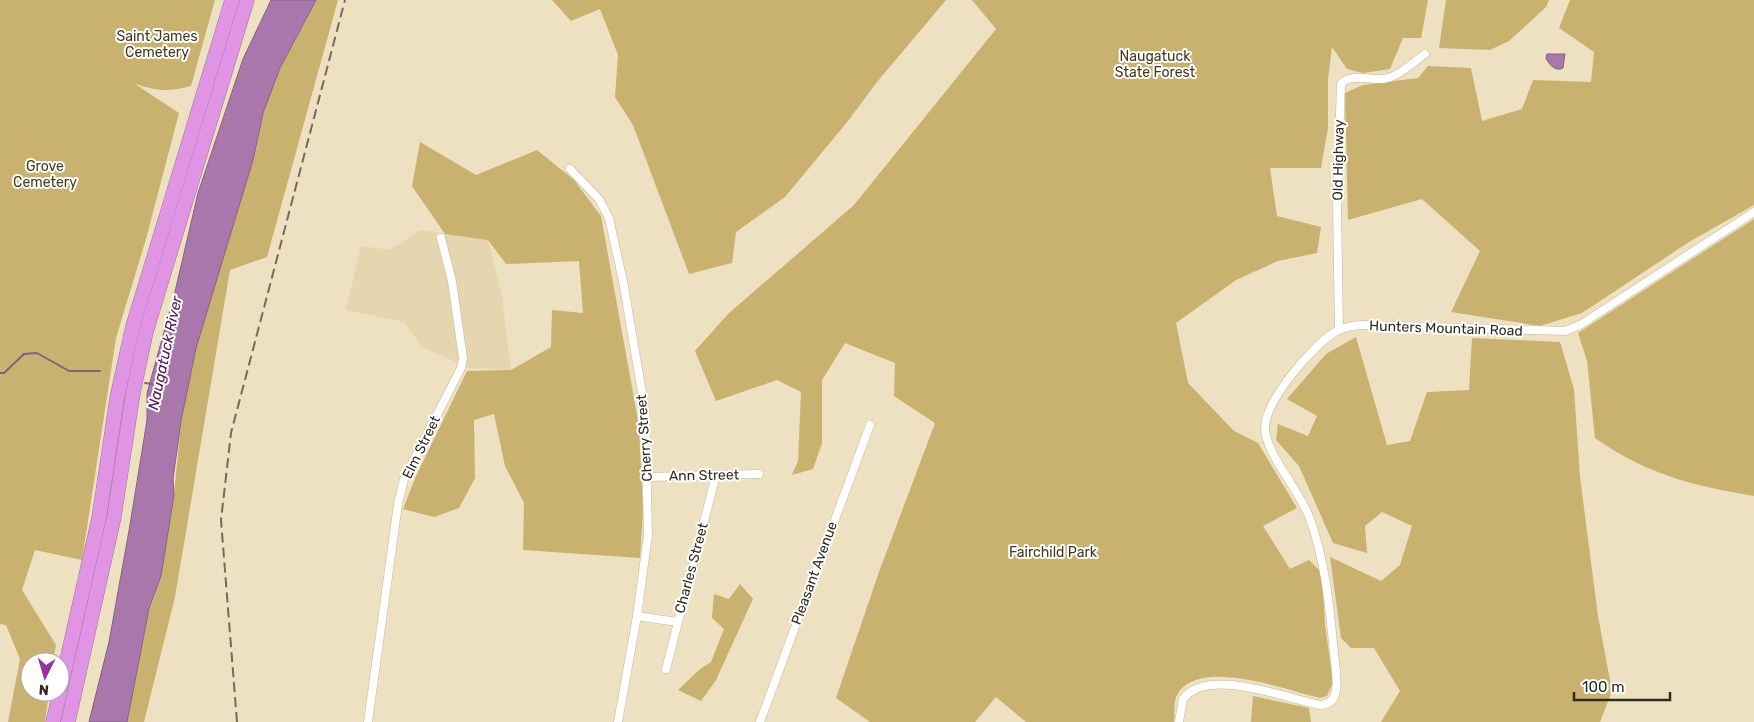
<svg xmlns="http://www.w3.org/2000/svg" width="1754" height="722" viewBox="0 0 1754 722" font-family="Rubik,sans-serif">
<rect width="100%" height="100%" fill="#eee1c1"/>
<path fill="#e5d6af" d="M420 230 488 240 502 296 511 370 468 368 421 346 404 322 346 310 361 246 390 250Z"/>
<g fill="#c9b170">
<path d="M0 0H215L191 86C167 92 158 91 135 84L179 113 146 239 116 338 82 560 35 550 22 590 56 645 53 662H30V692H49L45 722H8L20 659 6 625 0 624Z"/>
<path d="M316 0H338L267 257 230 270 175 597 144 722H127L148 615 161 576 174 495 181 421 196 348 253 160 263 113 280 68Z"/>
<path d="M552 0H946L877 82 848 121 785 197 736 232 732 263 689 274 633 125 615 97 618 55 600 9 571 21Z"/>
<path d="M972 0H1428L1421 38H1403L1390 69 1363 73 1347 69 1332 47 1328 79V128L1321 168H1270L1277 216 1321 227 1317 253 1278 261 1236 280 1176 323 1188 383 1234 431 1258 443 1297 508 1263 526 1290 569 1309 560 1322 573 1325 625 1333 682 1327 696 1320 698C1288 691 1199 656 1177 695 1173 703 1175 714 1174 722H1026L996 697 975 722H870L836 698 879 572 935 423 894 396 895 363 845 343 822 380V443L813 469 792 475 798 461 801 392 777 380 716 401 695 351 728 314 854 205 996 29Z"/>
<path d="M1446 0H1549L1546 7 1509 41 1490 50 1439 48Z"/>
<path d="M1570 0H1754V205L1689 242 1582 313 1540 326 1451 312 1480 251 1422 199 1348 220 1345 93 1363 85 1418 78 1428 66 1471 68 1482 121 1522 109 1533 80 1591 82 1594 52 1559 28Z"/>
<path d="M420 142 476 175 537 150 574 180 601 216 639 426 643 510 640 558 523 550 524 503 505 466 494 414 474 420 475 478 459 508 434 517 403 509 416 476 467 371 511 370 551 347 552 310 583 313 579 261 506 264 488 240 445 234 412 186Z"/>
<path d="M1754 219V496C1693 486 1646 474 1595 438L1587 361 1578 333Z"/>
<path d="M1356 337 1387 445 1410 441 1427 392 1469 390 1472 338 1560 342 1574 389 1580 477 1598 616 1612 691 1600 722H1381L1400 691 1374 648H1351L1341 638 1330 557 1381 581 1400 565 1412 526 1382 512 1365 526 1367 553 1333 543 1299 466 1276 440 1278 424 1308 436 1317 416 1287 399 1326 354Z"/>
<path d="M740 584 753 599 716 680 701 701 678 690 699 670 711 662 724 629 712 618 714 594 729 599Z"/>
<path d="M1253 696 1309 708 1311 722H1251Z"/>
</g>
<g fill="#aa77ad" stroke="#856082">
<path d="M271 0H316L280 68 263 113 253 160 196 348 181 421 173 479 174 495 161 576 149 609 127 722H89L109 642 130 525 147 420V393L174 296 198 193 243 59Z"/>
<path d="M1547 54H1565L1563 68C1556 72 1549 65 1546 58Z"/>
</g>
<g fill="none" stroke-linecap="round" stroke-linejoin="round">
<g stroke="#856082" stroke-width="2">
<path d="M0 373H4L24 354 37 353 69 371H100"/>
<path d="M145 383 152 384"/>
</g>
<defs>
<g id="street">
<path d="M570 169 599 199 609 218 623 281 645 410 648 535 637 616 618 722"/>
<path d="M1339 330 1337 203 1341 84C1349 73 1371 80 1383 79 1399 77 1412 63 1425 54"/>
<path d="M648 477 759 474"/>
<path d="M637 616 677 622"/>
<path d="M666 669 716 475"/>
<path d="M368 722 398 504 404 479 461 368 463 358 452 281 441 238"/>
<path d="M760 722 870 425"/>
<path d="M1179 722 1183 699C1208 666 1288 699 1320 705 1339 704 1337 686 1336 671 1330 619 1328 569 1310 519 1301 492 1265 453 1265 428 1265 401 1312 346 1335 332 1344 327 1353 325 1364 325L1565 331 1580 325 1754 212"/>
</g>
<g id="highway">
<path d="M60 691 99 518 117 398 133 326 232 0"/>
<path d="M53 722 60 692"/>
<path d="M68 722 114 517 133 393 146 332 247 0"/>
</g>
</defs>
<use href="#street" stroke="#c4b898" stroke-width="9"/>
<use href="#highway" stroke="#a2709e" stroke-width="15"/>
<use href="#street" stroke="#fff" stroke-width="8"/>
<use href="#highway" stroke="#df95e3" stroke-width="14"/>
<path stroke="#736c58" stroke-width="2" stroke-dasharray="10 5" stroke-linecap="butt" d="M237 722 221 520 231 433 345 0"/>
</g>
<g text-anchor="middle" stroke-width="4" stroke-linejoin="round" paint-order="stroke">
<g font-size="14" fill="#453919" stroke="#fff">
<text x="157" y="41">Saint James<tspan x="157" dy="16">Cemetery</tspan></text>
<text x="1155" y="61">Naugatuck<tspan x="1155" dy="16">State Forest</tspan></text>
<text x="45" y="171">Grove<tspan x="45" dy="16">Cemetery</tspan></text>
<text x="1053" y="557">Fairchild Park</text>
</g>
<g font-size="14" fill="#302b1f" stroke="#fff">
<text transform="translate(1338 160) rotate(-89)" y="5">Old Highway</text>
<text transform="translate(1446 328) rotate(2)" y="5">Hunters Mountain Road</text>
<text transform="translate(644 438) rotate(-94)" y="5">Cherry Street</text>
<text transform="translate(421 447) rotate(-64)" y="5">Elm Street</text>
<text transform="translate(704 475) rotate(-1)" y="5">Ann Street</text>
<text transform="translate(691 568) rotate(-75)" y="5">Charles Street</text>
<text transform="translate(814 573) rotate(-70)" y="5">Pleasant Avenue</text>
</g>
<g font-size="15" font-style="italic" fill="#521357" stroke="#fff">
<text transform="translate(165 353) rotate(-78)" y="5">Naugatuck River</text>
</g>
</g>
<g transform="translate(45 677) rotate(185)"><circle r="24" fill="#ffffff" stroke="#acaaa5"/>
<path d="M0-4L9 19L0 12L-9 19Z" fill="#94339b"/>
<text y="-8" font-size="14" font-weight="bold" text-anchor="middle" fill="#302b1f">N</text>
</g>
<path d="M1574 692v8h96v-8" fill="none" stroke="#302b1f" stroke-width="2.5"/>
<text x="1582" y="692" font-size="15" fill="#302b1f" stroke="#ffffff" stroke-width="4" paint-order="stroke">100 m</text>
</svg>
